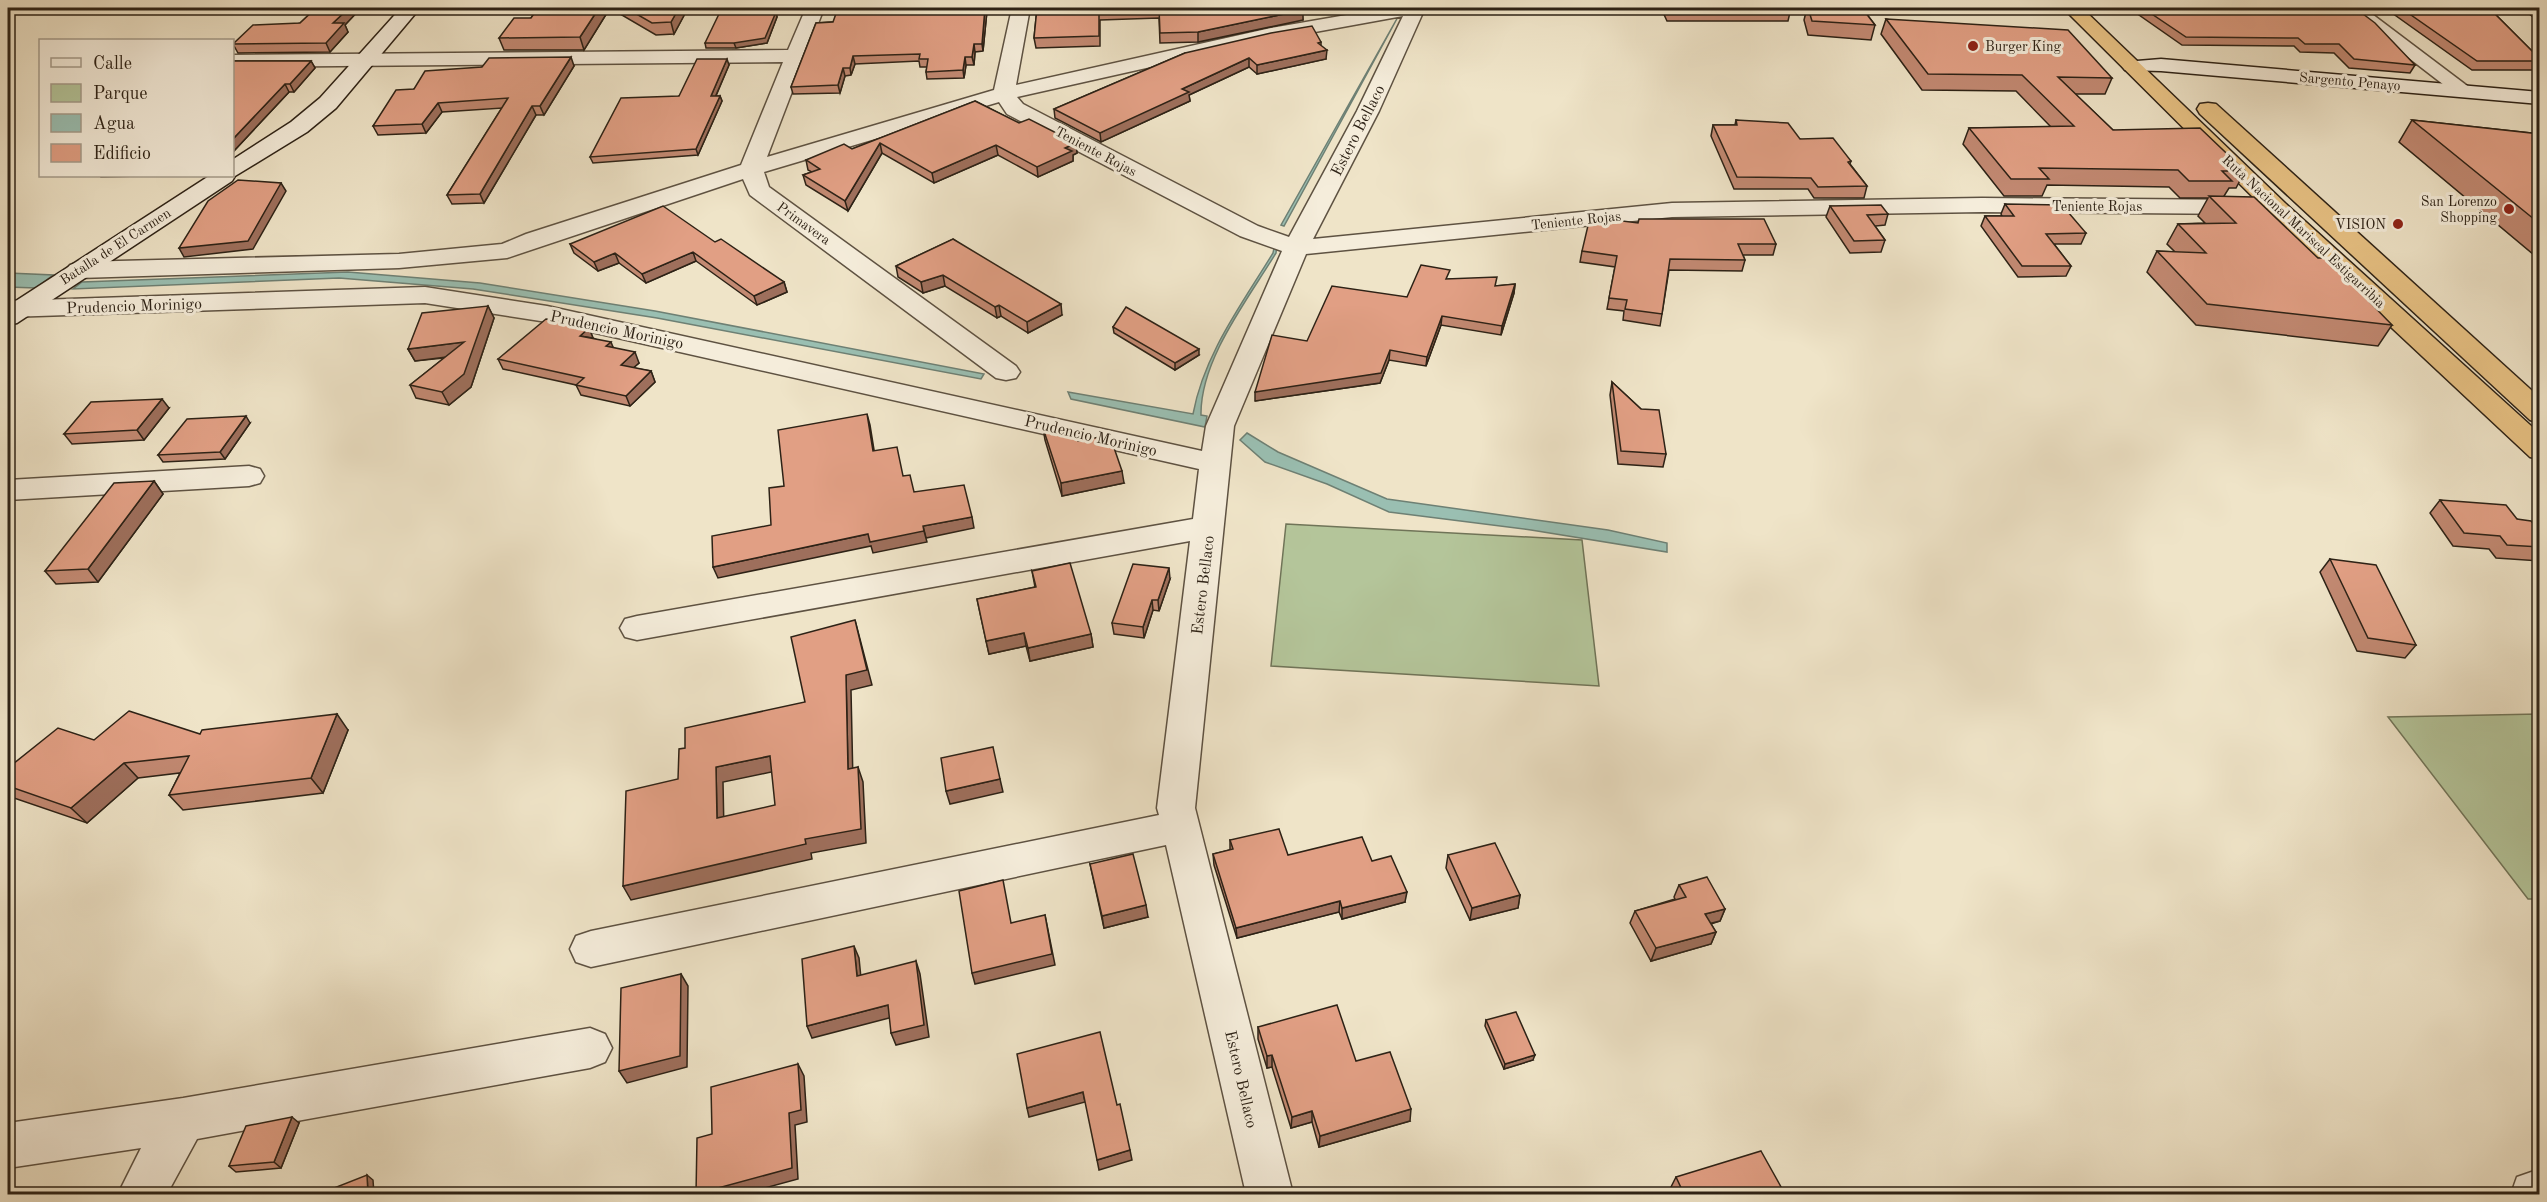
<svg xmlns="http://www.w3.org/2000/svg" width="2547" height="1202" viewBox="0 0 2547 1202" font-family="'Old Standard TT',serif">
<rect width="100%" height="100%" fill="#efe4c8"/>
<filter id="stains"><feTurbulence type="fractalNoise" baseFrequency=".00333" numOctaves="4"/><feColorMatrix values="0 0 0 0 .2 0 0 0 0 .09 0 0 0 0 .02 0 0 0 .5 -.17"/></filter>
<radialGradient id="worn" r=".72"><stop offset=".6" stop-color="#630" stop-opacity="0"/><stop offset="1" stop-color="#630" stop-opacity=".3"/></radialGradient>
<g fill="#b4c59a" stroke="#707458" stroke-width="1.5">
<path d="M1286 524 1582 540 1599 686 1271 666Z"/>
<path d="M2539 714V899H2528L2388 717Z"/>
</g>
<g fill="#9abfb2" stroke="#6e8074" stroke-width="1.5">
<path d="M1399 15 1284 226 1281 225Z"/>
<path d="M1275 244H1277L1276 253C1248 299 1200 360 1201 415L1207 416 1205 427 1071 399 1068 392 1193 414C1204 354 1242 304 1273 253Z"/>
<path d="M348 272 480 283 655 311 984 374 981 379 657 318 473 289 339 278 73 289 82 282Z"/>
<path d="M8 273 53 275 36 288 8 287Z"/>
<path d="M1247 433 1278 452 1387 499 1608 530 1667 543V552L1531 530 1389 512 1327 484 1265 462 1240 440Z"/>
</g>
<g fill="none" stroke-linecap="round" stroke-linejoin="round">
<defs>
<g id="street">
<path d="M806 8H824L767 157 994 90 1012 8H1030L1016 85 1271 28 1387 8H1425L1379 111 1313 239 1672 203 1982 198 2249 200 2257 202 2261 207 2257 212 2249 214 1982 212 1672 217 1306 254 1234 426 1195 808 1293 1194H1246L1166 845 591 967 576 962 570 949 576 936 591 931 1159 815 1157 808 1190 541 637 640 625 637 620 628 625 619 637 616 1193 519 1199 469 547 322 425 303 8 317V301L425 287 547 306 1202 451 1206 426 1282 251 1240 236 1007 114 999 102 764 172 769 187 1016 366 1020 372 1016 378 1006 380 996 378 750 195 743 179 507 258 399 268 79 278 70 275 66 270 70 265 79 262 399 254 502 244 526 234 741 165 783 62 232 67V55L788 50ZM1403 16 1357 111 1289 237 1258 226 1023 104 1017 97 1271 40Z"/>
<path d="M2344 8H2364L2474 91 2471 95H2457Z"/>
<path d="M249 466 260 469 264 476 260 483 249 486 8 500V480Z"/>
<path d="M590 1028 605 1034 612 1048 605 1062 590 1068 197 1139 167 1194H118L141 1148 8 1168V1123L183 1098Z"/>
<path d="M2540 1169V1194H2511L2517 1177Z"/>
</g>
<g id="secondary">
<path d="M401 8H420L336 108 307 132 235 176 232 181 17 323 8 325V306L209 176H232V160L291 122 320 98Z"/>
<path d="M2161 59 2540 92V104L2161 71 2125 70 2122 66 2125 62Z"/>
</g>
<g id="highway">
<path d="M2063 8H2082L2285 203 2540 434V459L2530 457 2269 213Z"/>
<path d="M2208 103 2216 104 2540 398V423L2530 420 2200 114 2197 109 2200 104Z"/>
</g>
</defs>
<use href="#street" stroke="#5e5242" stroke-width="3"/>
<use href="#secondary" stroke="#2d2216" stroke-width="3"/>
<use href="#highway" stroke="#2d2216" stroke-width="3"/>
<use href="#street" fill="#f5eddb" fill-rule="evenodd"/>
<use href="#secondary" fill="#f5eddb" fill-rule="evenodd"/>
<use href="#highway" fill="#e8c284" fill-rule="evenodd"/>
</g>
<g fill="#c28972" stroke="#2d2216" stroke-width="1.5">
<path d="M316 8H361L345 25 348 32 330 52 238 53 233 44 300 23Z"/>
<path d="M538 8H688L674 34 656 35 610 8 584 50H504L499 38 531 18Z"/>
<path d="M1037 8H1301L1303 20 1198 42 1160 43 1159 18 1100 20V46L1036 48 1034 38Z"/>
<path d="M1661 8H1791L1788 21H1667Z"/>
<path d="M1807 8H1862L1875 25 1871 40 1808 35 1804 20Z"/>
<path d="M2129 8H2355L2415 65 2410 73 2349 68 2334 53 2300 52 2294 46 2182 45Z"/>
<path d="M2385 8H2489L2540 59V66L2537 70H2472Z"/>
<path d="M2521 8H2540V22Z"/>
<path d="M987 11 983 51 975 52 974 65H966L964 78 927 79 926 72 927 67H920L919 61 855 64 851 75 845 76 840 93 793 94 791 87 816 23Z"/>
<path d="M776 12 777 17 767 43 736 48H706L705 43Z"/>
<path d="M1886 19 2112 78 2105 94H2075L2113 130 2245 171 2236 188H2229L2224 196 2318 258 2392 325 2378 346 2196 325 2147 272 2157 251 2175 252 2167 244 2178 224 2205 223 2198 216 2208 198H2180L2169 187 2047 185 2042 196H2004L1963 144 1969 128 2051 127 2016 91 1922 90 1881 34Z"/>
<path d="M1321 42V46L1326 59 1257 74 1249 67 1189 95 1190 101 1101 142 1055 118 1054 109 1185 53Z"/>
<path d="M232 61H311L315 68 294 92H289L232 153Z"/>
<path d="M729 65 716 96H720L722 101 698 155 593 163 590 157 679 96Z"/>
<path d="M574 66 544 115H536L484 203 452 204 447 195 502 108 442 112 426 133 378 135 373 126 414 89 482 67Z"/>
<path d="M975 101 1019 123 1076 143 1077 153 1073 155V161L1038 177 998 155 934 183 882 153 848 211 806 185 803 175 812 172 808 170 806 160 852 149Z"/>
<path d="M1736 120 1800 139 1851 161 1850 164 1867 186 1864 198H1814L1808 189H1734L1711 136 1713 125H1735Z"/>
<path d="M2412 120 2540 134V260L2399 142Z"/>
<path d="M100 176H140L101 177Z"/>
<path d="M2005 204 2086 233 2081 244H2054L2071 266 2066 276 2018 277 1981 226 1985 216H2002L2001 214Z"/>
<path d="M1830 206 1888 214 1885 225 1875 226 1885 240 1881 252 1850 253 1826 217Z"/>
<path d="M1638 223 1776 244 1773 255H1743L1745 260 1742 271 1669 270 1662 314 1660 326 1623 320 1624 311 1607 309 1615 267 1580 262 1582 251Z"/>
<path d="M953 239 1062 315 1028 333 1001 316 997 318 945 286 923 293 898 277 896 266Z"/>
<path d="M715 242 784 282 787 292 757 305 696 261 646 283 619 263 598 271 574 253 570 244Z"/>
<path d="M1449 279 1495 286 1515 284 1514 293 1501 335 1441 325 1426 366 1389 360 1380 383 1255 401 1407 297Z"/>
<path d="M488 306 494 318 471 387 449 405 416 398 410 385 444 358 415 361 408 349Z"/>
<path d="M1113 327 1199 355 1175 370 1114 333Z"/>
<path d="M589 328 593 338 614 348 639 363 633 368 651 371 655 382 630 406 581 395 576 385 503 369 498 359Z"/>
<path d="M1612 382 1641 409 1666 454 1663 467 1618 464 1610 395Z"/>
<path d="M169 408 144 440 72 444 64 434Z"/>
<path d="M250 423 225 459 163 462 158 455Z"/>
<path d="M1043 428 1078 441 1124 483 1062 496 1045 440Z"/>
<path d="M154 481 163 494 98 582 56 584 45 571Z"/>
<path d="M2440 500 2517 519 2540 531V561L2496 558 2489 549 2453 546 2430 513Z"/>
<path d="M2330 559 2416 645 2405 658 2357 651 2320 572Z"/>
<path d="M1032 571 1091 634 1093 647 1030 661 1026 646 989 654 977 599 1035 587Z"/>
<path d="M1170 579 1159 611 1153 610 1144 638 1114 634 1112 623Z"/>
<path d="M348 730 323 793 183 810 169 795 180 773 138 778 87 823 8 796V768L94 740 200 734Z"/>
<path d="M1230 840 1288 855 1372 861 1405 902 1342 919 1339 912 1237 938 1214 865 1213 854 1230 850Z"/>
<path d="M1448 855 1520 895 1518 908 1470 920 1446 868Z"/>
<path d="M1090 864 1148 917 1104 928Z"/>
<path d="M1679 885 1725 909 1720 921 1711 924 1716 932 1711 944 1651 961 1630 923 1635 911 1675 899 1674 897Z"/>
<path d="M1486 1020 1533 1060 1504 1069 1485 1026Z"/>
<path d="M1258 1027 1356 1061 1410 1121 1319 1147 1312 1122 1291 1128 1272 1067 1267 1068 1258 1039Z"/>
<path d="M299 1123 281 1168 236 1172 229 1166Z"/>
<path d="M1676 1177 1785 1194H1673L1670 1189Z"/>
</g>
<g fill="#9e6f5c" stroke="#2d2216" stroke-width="1.5">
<path d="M349 8H361L345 25 348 32 330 52 326 43 333 23Z"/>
<path d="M599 8H610L584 50 580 37Z"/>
<path d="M679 8H688L674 34 671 22Z"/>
<path d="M985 8 987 11 983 51 982 44Z"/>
<path d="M1303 10V20L1198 42V32Z"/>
<path d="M776 12 777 17 767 43 736 48 734 43Z"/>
<path d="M974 44 975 52 974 65 972 57Z"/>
<path d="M1327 50 1326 59 1257 74V65Z"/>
<path d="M853 56 855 64 851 75 850 68Z"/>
<path d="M571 57 574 66 544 115 540 106Z"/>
<path d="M965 57 966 65 964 78 963 70Z"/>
<path d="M1249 58V67L1189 95 1190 101 1101 142 1100 133 1182 89Z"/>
<path d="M727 59 729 65 713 102 711 96Z"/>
<path d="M311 61 315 68 294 92 290 84Z"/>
<path d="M843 68 845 76 840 93 838 85Z"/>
<path d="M285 84 289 92 232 153V140Z"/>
<path d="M720 96 722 101 698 155 696 149Z"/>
<path d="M438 103 442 112 426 133 422 124Z"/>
<path d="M532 106 536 115 484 203 480 194Z"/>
<path d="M880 143 882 153 848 211 845 201Z"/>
<path d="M1076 143 1077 153 1073 155V161L1038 177 1037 167 1065 148Z"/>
<path d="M996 145 998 155 934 183 932 173Z"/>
<path d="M281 183 286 191 253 249 184 257 179 248Z"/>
<path d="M693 252 696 261 646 283 642 274Z"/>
<path d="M615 253 619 263 598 271 594 262Z"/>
<path d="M943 275 945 286 923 293 921 282Z"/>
<path d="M784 282 787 292 757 305 754 296Z"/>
<path d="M1515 284 1514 293 1501 335 1502 326Z"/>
<path d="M1061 304 1062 315 1028 333 1027 322Z"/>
<path d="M999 305 1001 316 997 318 995 307Z"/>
<path d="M488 306 494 318 471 387 449 405 442 392Z"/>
<path d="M1442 316 1441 325 1426 366 1427 357Z"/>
<path d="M589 328 593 338 580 336Z"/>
<path d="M464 342 470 354 415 361 408 349Z"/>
<path d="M611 342 615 352 606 346Z"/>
<path d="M1199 349V355L1175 370V363Z"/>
<path d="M1390 350 1389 360 1380 383 1255 401V392Z"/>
<path d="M635 352 639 363 625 375 621 365Z"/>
<path d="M651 371 655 382 630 406 626 396Z"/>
<path d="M162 399 169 408 144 440 137 430Z"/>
<path d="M867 414 870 425 876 462 873 451Z"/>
<path d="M246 416 250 423 225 459 220 452Z"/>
<path d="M1122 471 1124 483 1062 496 1061 483Z"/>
<path d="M154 481 163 494 98 582 88 569Z"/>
<path d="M972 517 974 528 926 538 923 526Z"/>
<path d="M924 531 927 542 873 553 871 546 718 578 713 567 868 534Z"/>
<path d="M1169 568 1170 579 1159 611 1158 600Z"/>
<path d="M1152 600 1153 610 1144 638 1143 627Z"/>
<path d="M855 620 872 685 851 690 853 783 848 769 846 675Z"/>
<path d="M1024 633 1026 646 989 654 986 641Z"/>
<path d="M1091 634 1093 647 1030 661 1028 648Z"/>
<path d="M337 714 348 730 323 793 311 778Z"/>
<path d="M770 756 776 771 723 782 724 833 717 818 716 767Z"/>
<path d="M124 763 138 778 87 823 71 808Z"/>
<path d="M858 767 863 782 866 843 811 853 812 859 631 900 623 886 805 839Z"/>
<path d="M1000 779 1003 792 950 804 946 791Z"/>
<path d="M1407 892 1405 902 1342 919V908Z"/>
<path d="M1520 895 1518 908 1470 920 1472 908Z"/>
<path d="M1340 901 1339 912 1237 938 1236 928Z"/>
<path d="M1146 905 1148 917 1104 928 1102 916Z"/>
<path d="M1725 909 1720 921 1700 926 1705 914Z"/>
<path d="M1045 915 1055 965 975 984 972 973Z"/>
<path d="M1716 932 1711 944 1651 961 1656 948Z"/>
<path d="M854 946 859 958 862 988 857 976Z"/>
<path d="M916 961 920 974 929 1037 896 1045 891 1033Z"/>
<path d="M681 974 688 986 687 1067 627 1083 619 1071Z"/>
<path d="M888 1005 893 1017 812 1038 807 1026Z"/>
<path d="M1272 1055V1067L1267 1068V1056Z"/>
<path d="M1535 1055 1533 1060 1504 1069 1505 1064Z"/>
<path d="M798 1064 804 1076 807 1122 795 1125 798 1179 743 1194H697L789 1113Z"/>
<path d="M1083 1092 1085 1102 1029 1117 1027 1108Z"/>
<path d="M1411 1109 1410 1121 1319 1147 1320 1136Z"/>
<path d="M1312 1111V1122L1291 1128 1292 1117Z"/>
<path d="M292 1117 299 1123 281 1168 274 1162Z"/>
<path d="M1130 1150 1132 1160 1099 1170 1097 1160Z"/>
<path d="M367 1175 373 1180 374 1194H368Z"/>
</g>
<g fill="#e19f84" stroke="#2d2216" stroke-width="1.5" fill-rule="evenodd">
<path d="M316 8H349L333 23H344L326 43 233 44 253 25 300 23Z"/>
<path d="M538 8H599L580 37 499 38 514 18H531Z"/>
<path d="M626 8H679L671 22 652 23Z"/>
<path d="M838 8H985L982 44H974L972 57H965L963 70 926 72 928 59H919L920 54 853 56 850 68H843L838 85 791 87 816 23 833 22Z"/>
<path d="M1037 8H1301L1303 10 1198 32 1160 33 1159 8 1099 10V36L1034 38Z"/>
<path d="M1808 8H1862L1875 25 1812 21Z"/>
<path d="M2143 8H2355L2375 23 2415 65 2354 59 2339 44H2305L2298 38 2186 37Z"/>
<path d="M2401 8H2489L2540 59V61H2477Z"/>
<path d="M776 12 765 38 734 43H705L719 14Z"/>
<path d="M1886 19 2068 30 2112 78 2058 77 2113 130 2200 128 2245 171H2222L2232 181H2189L2178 170 2039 168 2049 179H2011L1969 128 2074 126 2022 75 1928 74Z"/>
<path d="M1312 26 1321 42 1318 43 1327 50 1257 65 1249 58 1182 89 1189 92 1100 133 1054 109 1185 53 1271 33Z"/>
<path d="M571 57 540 106H532L480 194 447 195 508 98 438 103 422 124 373 126 396 90 414 89 425 71 482 67 489 58Z"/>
<path d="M697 59H727L711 96H720L696 149 590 157 621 98 679 96Z"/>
<path d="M232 61H311L290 84H285L232 140Z"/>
<path d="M975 101 1019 123 1029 119 1076 143 1065 148 1072 151 1037 167 996 145 932 173 880 143 845 201 803 175 820 169 806 160 844 144 852 149Z"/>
<path d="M1736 120 1788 123 1800 139 1833 138 1851 161 1848 162 1867 186 1818 187 1811 178 1737 177 1713 125H1737Z"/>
<path d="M2412 120 2540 134V224Z"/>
<path d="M238 180 281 183 248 241 179 248 208 201Z"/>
<path d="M2209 196 2254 197 2318 258H2327L2392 325 2207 304 2157 251 2206 253 2178 224 2236 223Z"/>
<path d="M2005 204 2062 205 2086 233 2046 234 2071 266H2022L1985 216H2014Z"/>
<path d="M1881 205 1888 214 1867 215 1885 240 1854 241 1830 206Z"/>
<path d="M663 206 715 242 721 239 784 282 754 296 693 252 642 274 615 253 594 262 570 244Z"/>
<path d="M1590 217 1638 223 1639 219H1764L1776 244H1738L1745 260 1670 259 1662 314 1625 309 1627 300 1609 298 1617 256 1582 251Z"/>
<path d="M953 239 1061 304 1027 322 999 305 995 307 943 275 921 282 896 266Z"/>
<path d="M1421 265 1450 270 1446 279 1497 277 1495 286 1515 284 1502 326 1442 316 1427 357 1390 350 1381 373 1255 392 1272 335 1307 341 1332 286 1407 297Z"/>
<path d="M488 306 464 374 442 392 410 385 464 342 408 349 422 313Z"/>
<path d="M1126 307 1199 349 1175 363 1113 327Z"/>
<path d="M546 319 589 328 580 336 611 342 606 346 635 352 621 365 651 371 626 396 576 385 584 378 498 359Z"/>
<path d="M1612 382 1641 409 1659 410 1666 454 1621 451Z"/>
<path d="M162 399 137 430 64 434 91 402Z"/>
<path d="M867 414 873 451 897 447 903 476 910 475 914 492 964 485 972 517 923 526 924 531 870 542 868 534 713 567 712 536 771 525 769 488 784 486 778 430Z"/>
<path d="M246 416 220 452 158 455 187 419Z"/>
<path d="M1052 426 1075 431 1078 441 1100 437 1111 439 1122 471 1061 483 1043 428Z"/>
<path d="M154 481 88 569 45 571 114 483Z"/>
<path d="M2440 500 2506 505 2517 519 2531 521 2540 531V547L2507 545 2500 536 2464 533Z"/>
<path d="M2330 559 2376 565 2416 645 2368 638Z"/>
<path d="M1070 563 1091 634 1028 648 1024 633 986 641 977 599 1036 587 1032 571Z"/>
<path d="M1133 564 1169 568 1158 600H1152L1143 627 1112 623Z"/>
<path d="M855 620 867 670 846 675 848 769 858 767 861 829 805 839 806 844 623 886 626 791 678 779 679 749 685 748V728L805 702 791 637ZM770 756 775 805 717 818 716 767Z"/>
<path d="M129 711 200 734 202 730 337 714 311 778 169 795 189 756 124 763 71 808 8 786V768L58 728 94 740Z"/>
<path d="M993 747 1000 779 946 791 941 758Z"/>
<path d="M1279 829 1288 855 1362 837 1372 861 1391 856 1407 892 1342 908 1340 901 1236 928 1213 854 1233 849 1230 840Z"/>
<path d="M1495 843 1520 895 1472 908 1448 855Z"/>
<path d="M1133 854 1146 905 1102 916 1090 864Z"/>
<path d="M1707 877 1725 909 1705 914 1716 932 1656 948 1635 911 1686 897 1679 885Z"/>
<path d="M1003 880 1011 923 1045 915 1052 954 972 973 959 891Z"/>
<path d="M854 946 857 976 916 961 924 1025 891 1033 888 1005 807 1026 802 959Z"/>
<path d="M681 974 680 1056 619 1071 621 988Z"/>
<path d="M1337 1005 1356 1061 1390 1052 1411 1109 1320 1136 1312 1111 1292 1117 1272 1055 1267 1056 1258 1027Z"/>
<path d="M1516 1012 1535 1055 1505 1064 1486 1020Z"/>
<path d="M1100 1032 1117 1105 1120 1104 1130 1150 1097 1160 1083 1092 1027 1108 1017 1054Z"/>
<path d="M798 1064 801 1110 789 1113 792 1168 696 1194 697 1138 712 1134 711 1087Z"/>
<path d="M292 1117 274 1162 229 1166 246 1126Z"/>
<path d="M1761 1151 1785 1194H1684L1676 1177Z"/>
<path d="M367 1175 368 1194H329V1190Z"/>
</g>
<g fill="#8f2418" stroke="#f5eddb" stroke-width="2">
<circle cx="1973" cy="46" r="6"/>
<circle cx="2509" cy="209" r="6"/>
<circle cx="2398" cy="224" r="6"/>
</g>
<g text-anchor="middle" stroke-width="6" stroke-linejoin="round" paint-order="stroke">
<g font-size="14" fill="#2d2216" stroke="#f5eddb" text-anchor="end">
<text x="1985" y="51" text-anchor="start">Burger King</text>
<text x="2497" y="206">San Lorenzo<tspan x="2497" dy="16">Shopping</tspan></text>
<text x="2386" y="229">VISION</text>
</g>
<g font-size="14" fill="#2d2216" stroke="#f5eddb">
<text transform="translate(2350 81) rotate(5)" y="5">Sargento Penayo</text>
<text transform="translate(1096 151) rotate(28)" y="5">Teniente Rojas</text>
<text x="2097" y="211">Teniente Rojas</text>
<text transform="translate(1576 220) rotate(-6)" y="5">Teniente Rojas</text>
<text transform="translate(804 223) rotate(36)" y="5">Primavera</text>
<text transform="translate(2304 231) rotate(43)" y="5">Ruta Nacional Mariscal Estigarribia</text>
<text transform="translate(115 246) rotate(-33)" y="5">Batalla de El Carmen</text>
</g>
<g font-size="16" fill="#2d2216" stroke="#f5eddb">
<text transform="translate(1357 130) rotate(-63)" y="6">Estero Bellaco</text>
<text transform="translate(134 305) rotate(-2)" y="6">Prudencio Morinigo</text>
<text transform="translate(617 329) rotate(12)" y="6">Prudencio Morinigo</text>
<text transform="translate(1091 435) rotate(13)" y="6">Prudencio Morinigo</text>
<text transform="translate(1202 585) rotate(-83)" y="6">Estero Bellaco</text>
<text transform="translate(1242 1079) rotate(77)" y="6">Estero Bellaco</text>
</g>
</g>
<rect width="2547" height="1202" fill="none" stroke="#efe4c8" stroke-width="30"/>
<rect x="9" y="9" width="2529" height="1184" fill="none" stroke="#2d2216" stroke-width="3"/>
<rect x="15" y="15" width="2517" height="1172" fill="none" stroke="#2d2216" stroke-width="1.5"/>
<rect x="39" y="39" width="195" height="138" fill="#f5eddb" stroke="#a59c8c" stroke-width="1.5"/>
<rect x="51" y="58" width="30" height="9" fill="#f5eddb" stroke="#a59c8c" stroke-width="1.5"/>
<text x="93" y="69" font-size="18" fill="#2d2216">Calle</text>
<rect x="51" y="84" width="30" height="18" fill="#b4c59a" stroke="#a59c8c" stroke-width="1.5"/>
<text x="93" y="99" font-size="18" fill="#2d2216">Parque</text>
<rect x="51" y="114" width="30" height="18" fill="#9abfb2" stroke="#a59c8c" stroke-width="1.5"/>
<text x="93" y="129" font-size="18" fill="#2d2216">Agua</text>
<rect x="51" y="144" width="30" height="18" fill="#e19f84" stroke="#a59c8c" stroke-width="1.5"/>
<text x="93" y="159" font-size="18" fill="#2d2216">Edificio</text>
<rect width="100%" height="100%" filter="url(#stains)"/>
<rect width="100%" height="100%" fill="url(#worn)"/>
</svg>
